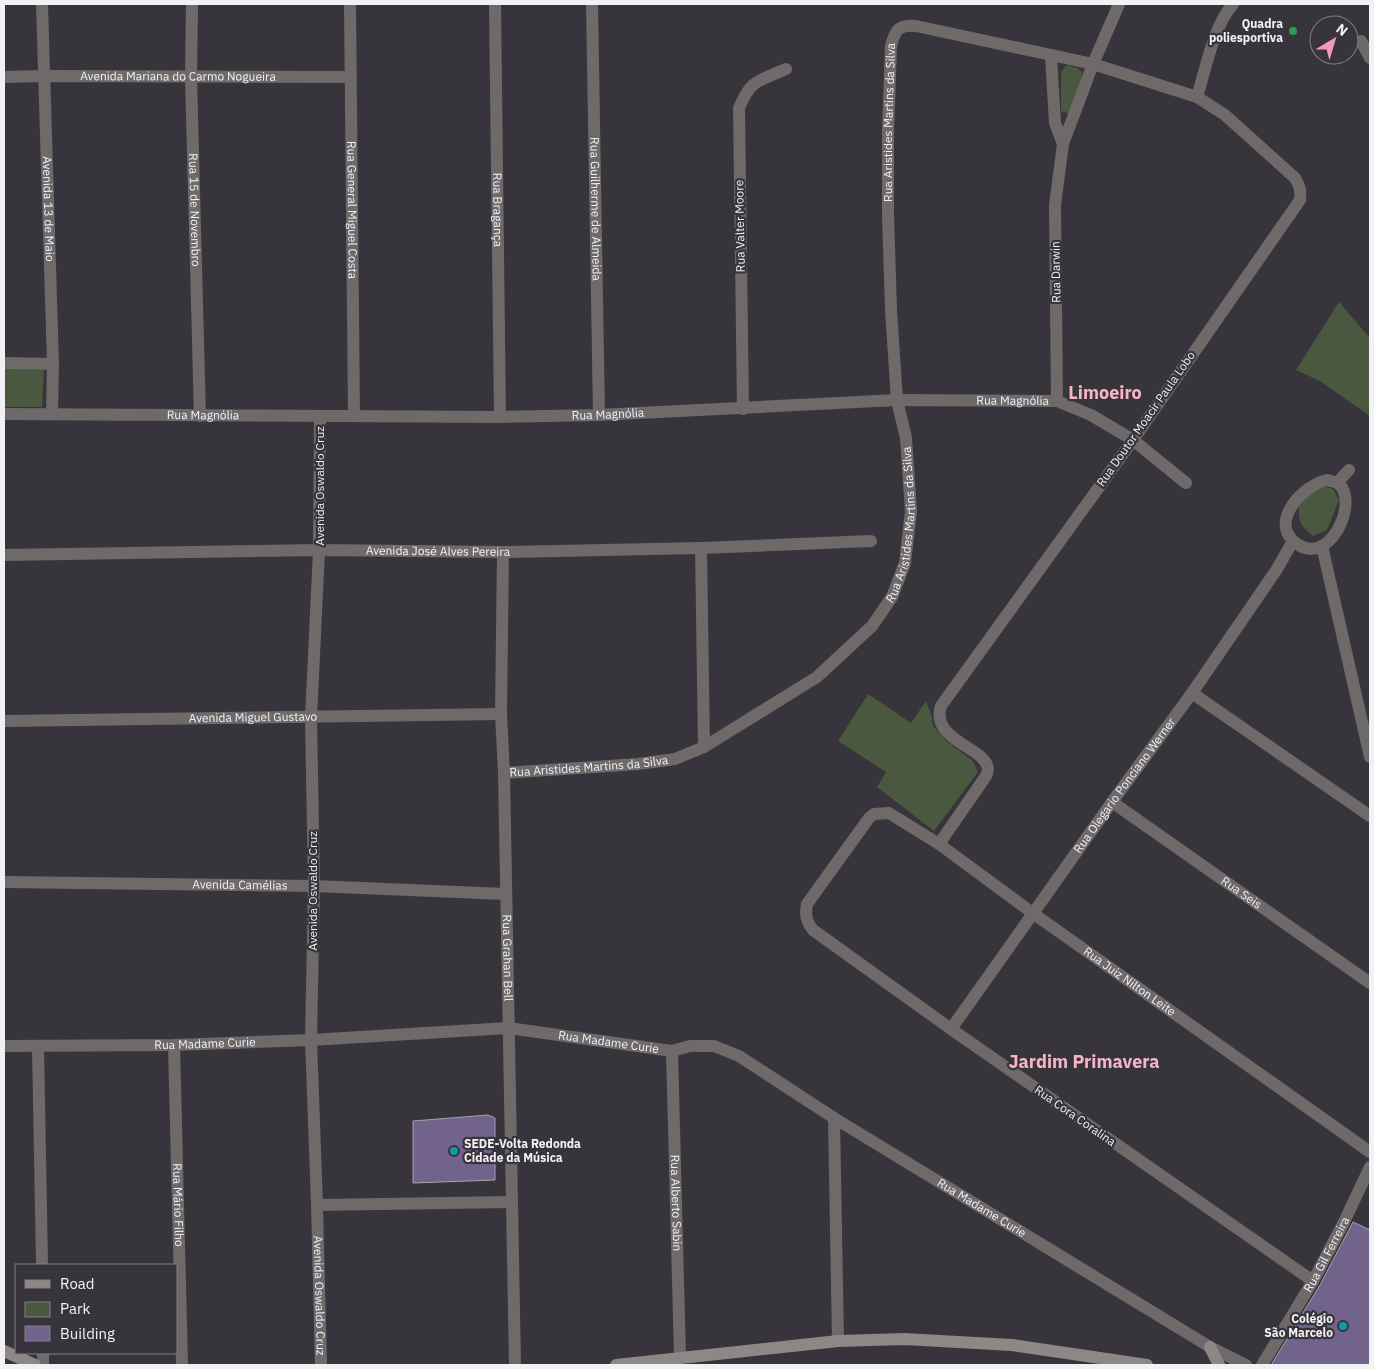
<svg xmlns="http://www.w3.org/2000/svg" width="1374" height="1369" viewBox="0 0 1374 1369" font-family="'IBM Plex Sans',sans-serif">
<rect width="100%" height="100%" fill="#37353b"/>
<g fill="#49583e">
<path d="M1067 65 1077 68 1082 72 1081 83 1069 114 1061 111V72Z"/>
<path d="M1339 302 1370 338V416L1320 381 1296 370Z"/>
<path d="M4 368 44 370 42 407H4Z"/>
<path d="M1321 485 1333 489 1339 500 1327 530 1313 536C1299 525 1298 520 1299 502Z"/>
<path d="M868 694 911 723 926 701 932 717 933 726 945 740 973 761 978 772 934 831 877 787 886 772 838 741Z"/>
</g>
<g fill="#72638c" stroke="#a6a3ab">
<path d="M488 1115 495 1118V1180L413 1183V1121Z"/>
<path d="M1353 1222 1370 1230V1365H1271L1320 1285Z"/>
</g>
<g fill="none" stroke-linecap="round" stroke-linejoin="round">
<g stroke="#6e6a6a" stroke-width="12">
<path id="s1" d="M42 4 53 364 52 413"/>
<path id="s2" d="M192 4 191 77 200 416"/>
<path id="s3" d="M350 4 354 416"/>
<path id="s4" d="M495 4 500 417"/>
<path id="s5" d="M592 4 599 415"/>
<path d="M1361 41 1370 58"/>
<path d="M1051 56 1055 123 1063 144"/>
<path id="s6" d="M4 77 44 76 351 77"/>
<path d="M1197 97C1206 68 1213 27 1233 4"/>
<path d="M4 363 53 364"/>
<path d="M1057 401 1055 205 1063 144 1093 64 1119 4"/>
<path d="M743 409 739 108C751 79 759 81 786 69"/>
<path id="s7" d="M4 414 500 417 599 415 897 400 1057 401 1091 415 1133 440 1186 483"/>
<path id="s8" d="M320 416 319 550 311 718 314 886 311 1040 317 1205 321 1365"/>
<path d="M1327 480C1330 481 1335 482 1338 483 1360 501 1330 567 1297 544 1267 523 1303 485 1327 480Z"/>
<path d="M1337 483 1349 470"/>
<path d="M1322 546 1370 757"/>
<path d="M701 548 704 747"/>
<path id="s9" d="M503 552 501 714 504 773 515 1365"/>
<path id="s10" d="M4 555 319 550 503 552 701 548 871 541"/>
<path d="M1192 693 1370 816"/>
<path id="s11" d="M4 721 501 714"/>
<path id="s12" d="M504 773 638 764 675 759 704 747 817 677 872 626 892 597 905 563 911 511 906 438 897 400 891 310 888 215V131L891 46C895 30 899 24 916 26L1093 64 1197 97 1225 115 1295 178C1300 186 1301 191 1300 200L1133 440 941 706C930 741 986 747 988 769 988 771 987 774 986 776L939 844"/>
<path id="s13" d="M1112 802 1370 983"/>
<path id="s14" d="M4 882 314 886 505 894"/>
<path id="s15" d="M951 1029 1112 802 1192 693 1277 569 1293 541"/>
<path id="s16" d="M174 1045 182 1365"/>
<path id="s17" d="M4 1046 174 1045 311 1040 508 1028 672 1051 690 1046H714L739 1056 834 1118 1210 1347 1246 1365"/>
<path d="M38 1046 42 1265"/>
<path id="s18" d="M672 1051 680 1357"/>
<path d="M834 1118 838 1341"/>
<path d="M317 1205 512 1202"/>
<path id="s19" d="M1313 1281 951 1029 813 930C806 921 805 915 807 904L869 818 874 814 889 813 939 844 1034 914 1370 1152"/>
<path d="M43 1353V1365"/>
<path id="s20" d="M1262 1365 1313 1281 1344 1222 1370 1167"/>
</g>
<g stroke="#8e8786" stroke-width="12">
<path d="M1210 1347 1219 1365"/>
<path d="M4 1351 35 1365"/>
<path d="M616 1365 838 1341 904 1339 1012 1345 1147 1365"/>
</g>
</g>
<circle fill="#2e9e5b" stroke="#37353b" stroke-width="2" cx="1293" cy="31" r="5"/>
<g fill="#0f9aa8" stroke="#37353b" stroke-width="2">
<circle cx="454" cy="1151" r="5"/>
<circle cx="1343" cy="1326" r="5"/>
</g>
<g text-anchor="middle" stroke-width="4.5" stroke-linejoin="round" paint-order="stroke">
<g font-size="12" font-weight="bold" fill="#f2f1f5" stroke="#37353b" text-anchor="end">
<text x="1283" y="28">Quadra<tspan x="1283" dy="14">poliesportiva</tspan></text>
<text x="464" y="1148" text-anchor="start">SEDE-Volta Redonda<tspan x="464" dy="14">Cidade da Música</tspan></text>
<text x="1333" y="1323">Colégio<tspan x="1333" dy="14">São Marcelo</tspan></text>
</g>
<g font-size="12" fill="#f2f1f5" stroke="#37353b">
<text dy="4" stroke="none"><textPath href="#s6" startOffset="174">Avenida Mariana do Carmo Nogueira</textPath></text>
<text dy="4" stroke="none"><textPath href="#s12" startOffset="925">Rua Aristides Martins da Silva</textPath></text>
<text dy="4" stroke="none"><textPath href="#s1" startOffset="205">Avenida 13 de Maio</textPath></text>
<text dy="4" stroke="none"><textPath href="#s2" startOffset="206">Rua 15 de Novembro</textPath></text>
<text dy="4" stroke="none"><textPath href="#s3" startOffset="206">Rua General Miguel Costa</textPath></text>
<text dy="4" stroke="none"><textPath href="#s5" startOffset="205">Rua Guilherme de Almeida</textPath></text>
<text dy="4" stroke="none"><textPath href="#s4" startOffset="206">Rua Bragança</textPath></text>
<text transform="translate(740 226) rotate(-91)" y="4">Rua Valter Moore</text>
<text transform="translate(1056 272) rotate(-91)" y="4">Rua Darwin</text>
<text dy="4" stroke="none"><textPath href="#s7" startOffset="1009">Rua Magnólia</textPath></text>
<text dy="4" stroke="none"><textPath href="#s7" startOffset="604">Rua Magnólia</textPath></text>
<text dy="4" stroke="none"><textPath href="#s7" startOffset="199">Rua Magnólia</textPath></text>
<text transform="translate(1146 419) rotate(-55)" y="4">Rua Doutor Moacir Paula Lobo</text>
<text transform="translate(320 486) rotate(-90)" y="4">Avenida Oswaldo Cruz</text>
<text dy="4" stroke="none"><textPath href="#s12" startOffset="520">Rua Aristides Martins da Silva</textPath></text>
<text dy="4" stroke="none"><textPath href="#s10" startOffset="434">Avenida José Alves Pereira</textPath></text>
<text dy="4" stroke="none"><textPath href="#s11" startOffset="249">Avenida Miguel Gustavo</textPath></text>
<text dy="4" stroke="none"><textPath href="#s12" startOffset="85">Rua Aristides Martins da Silva</textPath></text>
<text dy="4" stroke="none"><textPath href="#s15" startOffset="299">Rua Olegario Ponciano Werner</textPath></text>
<text dy="4" stroke="none"><textPath href="#s14" startOffset="236">Avenida Camélias</textPath></text>
<text transform="translate(313 891) rotate(-90)" y="4">Avenida Oswaldo Cruz</text>
<text dy="4" stroke="none"><textPath href="#s13" startOffset="158">Rua Seis</textPath></text>
<text dy="4" stroke="none"><textPath href="#s9" startOffset="406">Rua Grahan Bell</textPath></text>
<text dy="4" stroke="none"><textPath href="#s19" startOffset="1060">Rua Juiz Nilton Leite</textPath></text>
<text dy="4" stroke="none"><textPath href="#s17" startOffset="606">Rua Madame Curie</textPath></text>
<text dy="4" stroke="none"><textPath href="#s17" startOffset="201">Rua Madame Curie</textPath></text>
<text transform="translate(1075 1116) rotate(35)" y="4">Rua Cora Coralina</text>
<text dy="4" stroke="none"><textPath href="#s18" startOffset="152">Rua Alberto Sabin</textPath></text>
<text dy="4" stroke="none"><textPath href="#s16" startOffset="160">Rua Mário Filho</textPath></text>
<text dy="4" stroke="none"><textPath href="#s17" startOffset="1026">Rua Madame Curie</textPath></text>
<text dy="4" stroke="none"><textPath href="#s20" startOffset="128">Rua Gil Ferreira</textPath></text>
<text dy="4" stroke="none"><textPath href="#s8" startOffset="880">Avenida Oswaldo Cruz</textPath></text>
</g>
<g font-size="18" font-weight="bold" fill="#f6b4c7" stroke="#37353b">
<text x="1105" y="399">Limoeiro</text>
<text x="1084" y="1068">Jardim Primavera</text>
</g>
</g>
<rect width="1374" height="1369" fill="none" stroke="#f2f1f5" stroke-width="10"/>
<rect x="15" y="1264" width="162" height="90" fill="#37353b" stroke="#828085"/>
<rect x="25" y="1280" width="25" height="8" fill="#8e8786" stroke="#828085"/>
<text x="60" y="1289" font-size="15" fill="#f2f1f5">Road</text>
<rect x="25" y="1302" width="25" height="15" fill="#49583e" stroke="#828085"/>
<text x="60" y="1314" font-size="15" fill="#f2f1f5">Park</text>
<rect x="25" y="1326" width="25" height="15" fill="#72638c" stroke="#828085"/>
<text x="60" y="1339" font-size="15" fill="#f2f1f5">Building</text>
<g transform="translate(1334 40) rotate(38)"><circle r="24" fill="#37353b" stroke="#828085"/>
<path d="M0-4L9 19L0 12L-9 19Z" fill="#f19ab4"/>
<text y="-8" font-size="14" font-weight="bold" text-anchor="middle" fill="#f2f1f5">N</text>
</g>
</svg>
